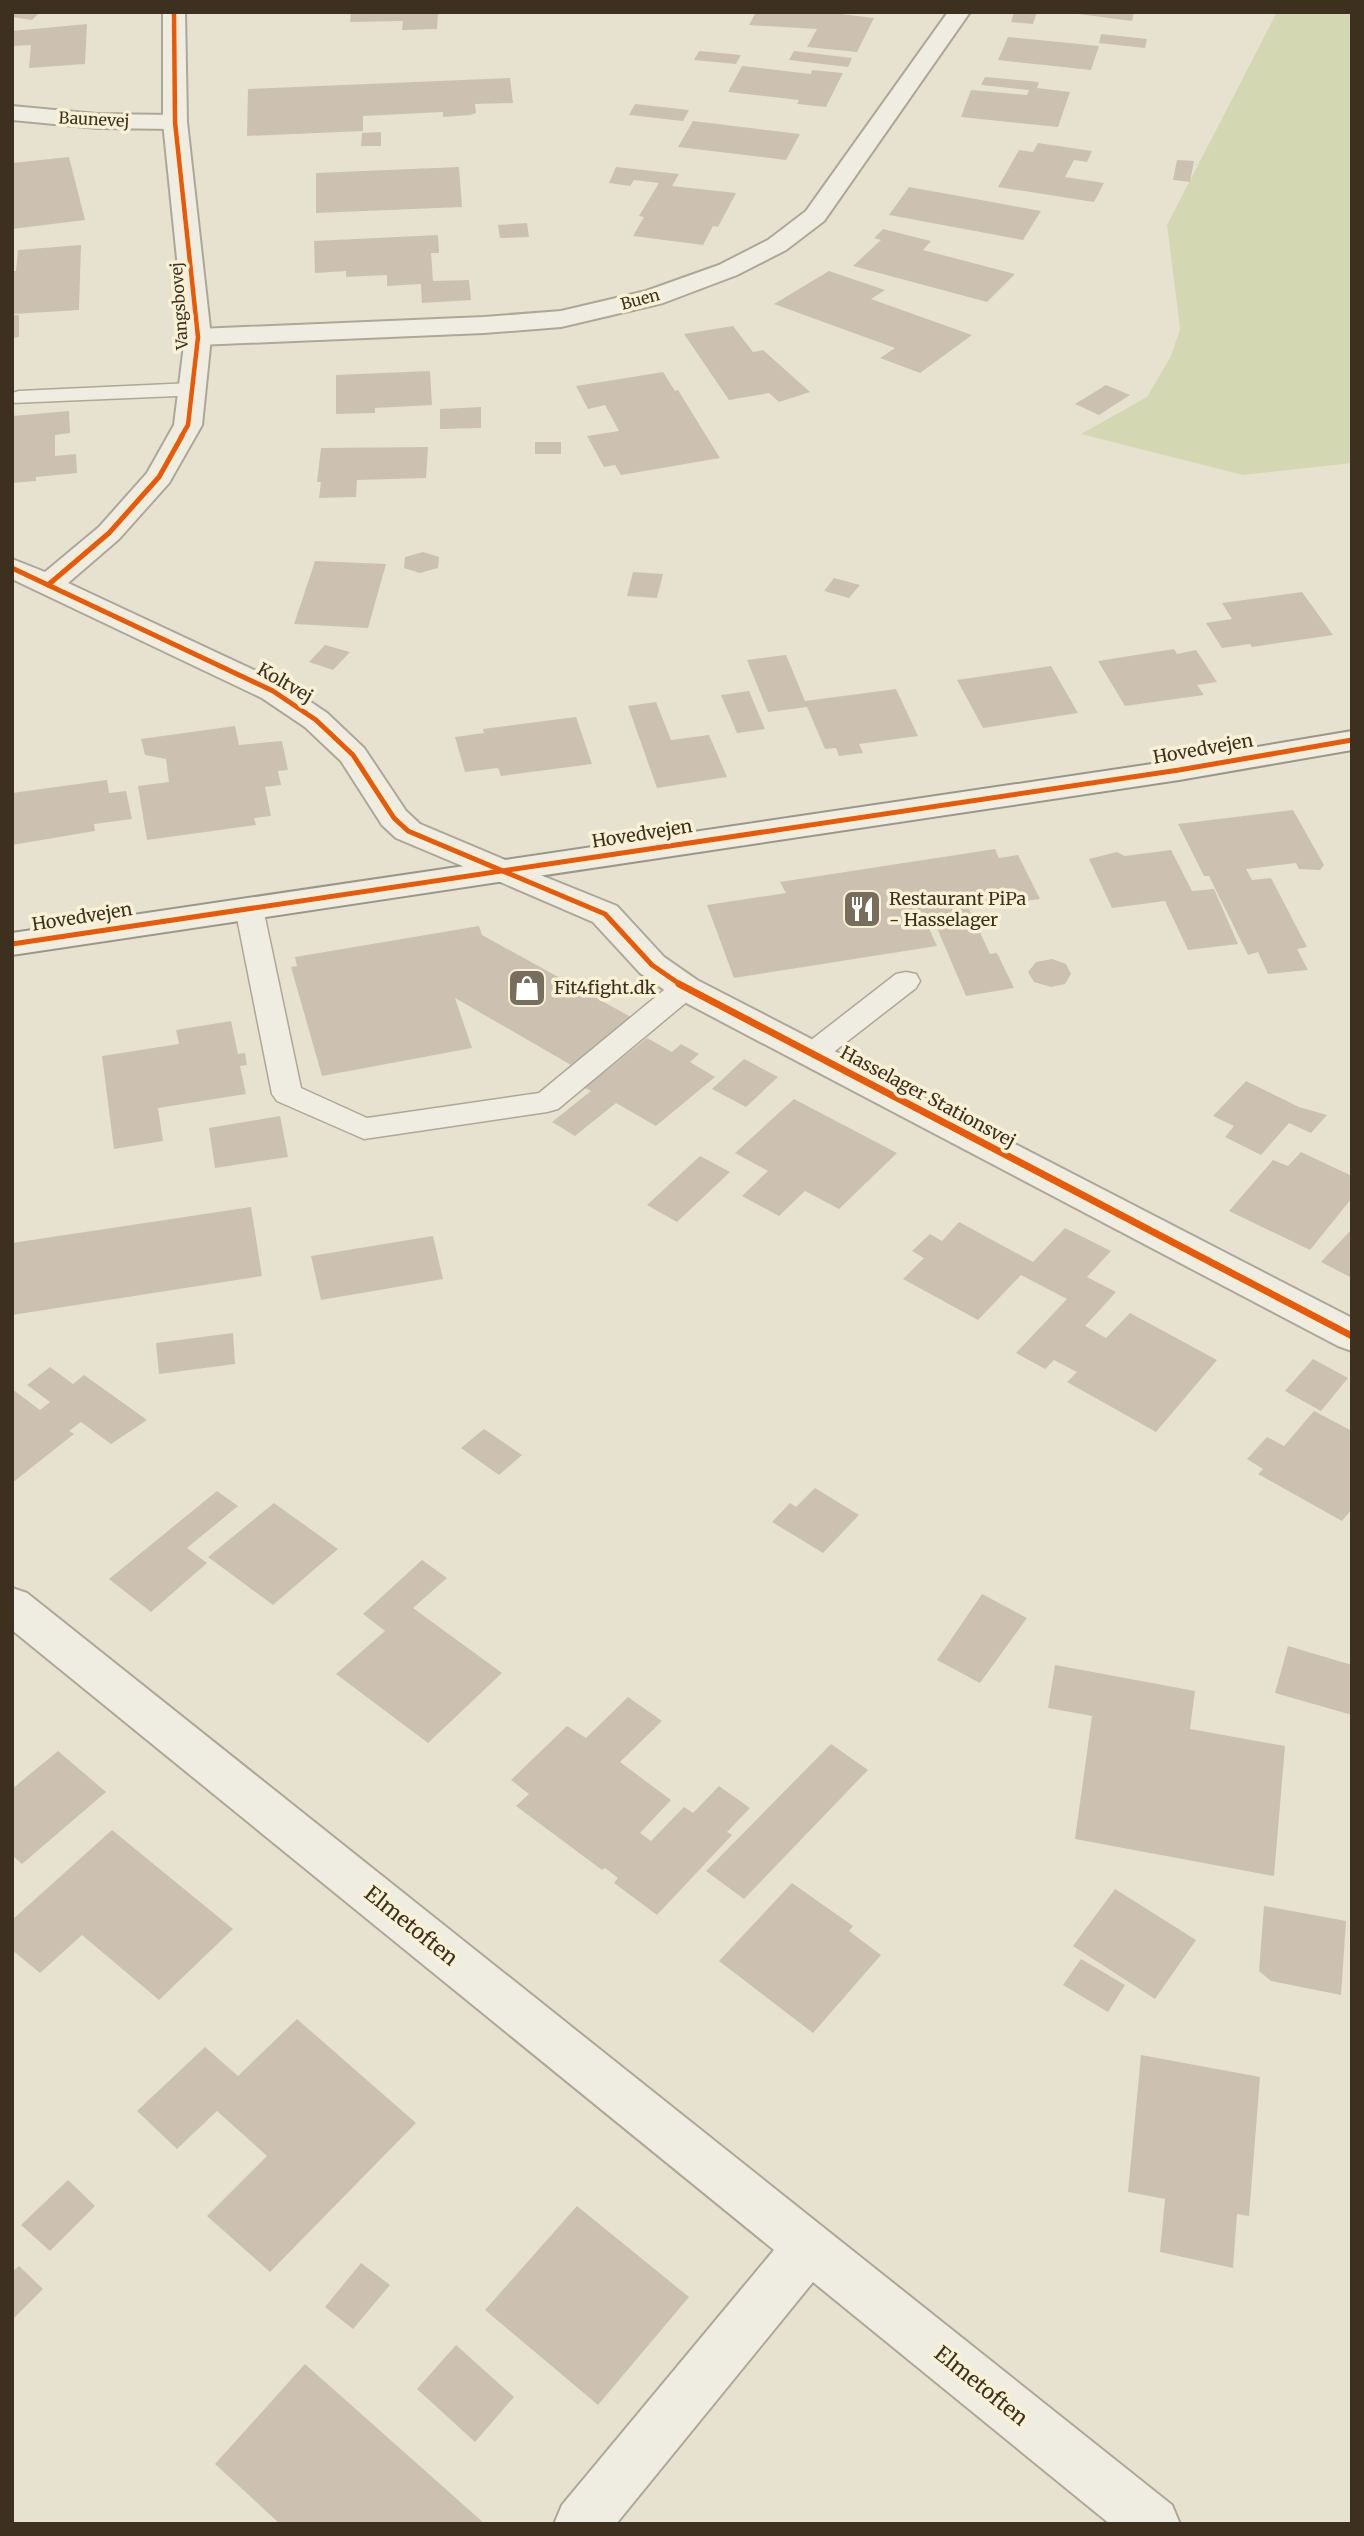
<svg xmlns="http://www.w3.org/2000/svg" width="1364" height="2536" viewBox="0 0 1364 2536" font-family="Merriweather,serif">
<rect width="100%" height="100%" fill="#e7e2d0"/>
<path fill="#d4d8b2" d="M1277 12H1352V463L1243 475 1081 434 1147 397 1171 356 1180 329 1167 225Z"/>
<g fill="#ccc1b0">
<path d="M12 12H40L32 20 12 17Z"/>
<path d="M351 12H438L437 29 402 30 403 21 350 22Z"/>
<path d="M756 12H824L874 18 857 52 807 47 817 29 749 25Z"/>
<path d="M1014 12H1037L1033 24 1011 22Z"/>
<path d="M1063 12H1134L1132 21Z"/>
<path d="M87 24 85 64 29 68 31 45 12 46V31Z"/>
<path d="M1101 34 1147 39 1145 48 1099 43Z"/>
<path d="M1008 37 1099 46 1091 70 998 60Z"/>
<path d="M699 51 741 55 736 64 694 60Z"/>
<path d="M794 51 852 58 848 67 789 60Z"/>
<path d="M742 66 811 74 812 70 843 73 826 107 797 104 799 100 728 92Z"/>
<path d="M985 77 1039 82 1037 88 1070 92 1058 127 961 117 971 90 1027 95 1029 90 981 85Z"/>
<path d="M510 78 513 103 475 104 476 113 470 115 443 117V112L363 116V131L247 136 248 89Z"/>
<path d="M635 104 689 110 683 121 629 115Z"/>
<path d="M693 121 800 134 786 160 678 147Z"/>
<path d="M381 132V146H361L362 133Z"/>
<path d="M1038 143 1092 151 1087 162 1074 160 1065 177 1104 183 1094 202 998 187 1019 150 1033 152Z"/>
<path d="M69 157 85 220 12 229V163Z"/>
<path d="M1177 160 1194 161 1190 182 1173 180Z"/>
<path d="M459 167 462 207 316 213V173Z"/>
<path d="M616 167 679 174 672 186 736 193 718 227 713 226 703 245 633 236 644 217 639 216 659 183 634 180 630 186 609 183Z"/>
<path d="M909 187 1041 211 1023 240 889 215Z"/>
<path d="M527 223 529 237 500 238 498 225Z"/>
<path d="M883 229 931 241 923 250 1015 274 987 302 853 266 881 240 874 238Z"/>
<path d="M438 235 439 253H431L433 281 469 280 471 300 422 303 421 284 387 286V275L346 277V271L315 273 314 241Z"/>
<path d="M81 245 79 310 13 314 12 271H16L18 250Z"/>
<path d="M829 271 885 290 871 299 972 335 920 373 880 358 895 348 774 304Z"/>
<path d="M12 315H19V337L12 338Z"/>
<path d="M733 326 753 352 763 350 810 392 779 402 769 393 729 400 684 334Z"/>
<path d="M430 371 432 405 375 408V413L336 414V375Z"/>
<path d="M663 372 675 391 678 390 720 458 621 475 615 465 604 467 587 436 619 431 605 405 588 409 576 386Z"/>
<path d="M1106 385 1130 395 1099 415 1075 404Z"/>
<path d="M481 407V428L440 429V409Z"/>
<path d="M69 411 70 433 55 435V456L76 454 77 473 36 477V481L12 483V416Z"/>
<rect x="535" y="442" width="26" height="12"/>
<path d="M428 447 426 478 357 480 356 497 319 498 321 482H317L321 448Z"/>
<path d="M423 552 439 557 438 568 420 573 404 568 405 557Z"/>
<path d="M315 561 386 564 368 628 294 624Z"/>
<path d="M633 572 663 574 657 598 627 596Z"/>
<path d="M834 578 860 585 849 598 824 591Z"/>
<path d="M1302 592 1333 635 1252 647 1250 644 1222 648 1206 623 1232 619 1222 603Z"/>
<path d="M325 645 350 652 333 670 309 662Z"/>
<path d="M1174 649 1177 654 1196 650 1217 682 1197 685 1204 695 1125 706 1098 661Z"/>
<path d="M786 655 805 701 896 689 918 736 859 744 863 753 839 756 836 748 825 749 807 707 768 712 747 660Z"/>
<path d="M1051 666 1078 713 983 728 957 680Z"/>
<path d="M749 691 765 729 737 733 721 695Z"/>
<path d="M656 702 671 740 709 735 727 777 657 788 628 706Z"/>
<path d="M576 717 592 764 501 776 498 768 465 772 455 737 484 733 483 729Z"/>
<path d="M235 726 239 745 282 741 288 770 278 771 281 785 265 787 271 816 254 818 256 825 147 840 138 786 169 782 166 759 145 755 141 739Z"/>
<path d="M107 780 109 793 126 791 132 819 94 824 95 831 12 845V793Z"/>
<path d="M1293 810 1324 865 1320 870 1299 869 1296 863 1246 869 1252 880 1271 878 1307 947 1297 949 1308 970 1268 974 1258 952 1248 955 1209 876H1204L1178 824Z"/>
<path d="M995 849 999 858 1018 855 1040 899 969 909 990 954 997 953 1014 988 966 996 931 914 923 915 937 946 734 978 707 905 786 893 780 882Z"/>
<path d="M1171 850 1192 891 1214 889 1238 944 1188 950 1165 901 1112 908 1089 859 1117 852 1125 856Z"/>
<path d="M479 926 482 935 631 1017 571 1065 455 998 472 1048 322 1076 291 967 297 966 295 957Z"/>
<path d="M1052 959 1066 964 1071 974 1065 984 1051 987 1034 982 1028 972 1036 962Z"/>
<path d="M231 1021 238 1054 245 1053 247 1065 240 1066 246 1094 158 1108 163 1141 114 1149 102 1056 179 1044 176 1030Z"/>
<path d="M647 1038 672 1052 681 1044 699 1054 690 1062 715 1077 656 1126 616 1103 575 1136 552 1122 591 1091 585 1088Z"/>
<path d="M744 1059 778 1077 746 1107 712 1089Z"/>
<path d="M1246 1081 1299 1107 1327 1115 1311 1133 1289 1123 1261 1155 1225 1137 1234 1126 1213 1116Z"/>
<path d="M794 1099 897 1153 839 1209 805 1191 779 1216 742 1196 768 1171 735 1153Z"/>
<path d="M280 1116 288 1157 215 1168 209 1128Z"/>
<path d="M1301 1152 1352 1176V1198L1310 1250 1229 1211 1273 1160 1288 1166Z"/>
<path d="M700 1156 730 1172 677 1222 647 1205Z"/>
<path d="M251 1207 262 1276 12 1315V1243Z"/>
<path d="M959 1222 1033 1262 1065 1228 1111 1251 1087 1277 1116 1292 1085 1326 1106 1338 1130 1313 1217 1360 1156 1432 1067 1382 1077 1372 1054 1360 1045 1369 1016 1353 1067 1299 1021 1275 978 1320 903 1279 924 1258 912 1251 930 1234 942 1241Z"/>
<path d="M1352 1229V1278L1321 1262Z"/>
<path d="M433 1236 443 1279 321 1300 311 1256Z"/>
<path d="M233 1333 235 1364 159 1374 156 1343Z"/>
<path d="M1313 1359 1348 1378 1321 1411 1285 1391Z"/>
<path d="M50 1367 73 1384 84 1375 147 1420 111 1444 81 1422 69 1431 74 1434 12 1483V1389L40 1410 50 1402 27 1385Z"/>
<path d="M1314 1411 1352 1431V1509L1342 1521 1258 1474 1263 1469 1247 1459 1267 1437 1284 1446Z"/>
<path d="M484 1429 522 1455 499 1475 461 1448Z"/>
<path d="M815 1488 859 1515 823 1553 772 1522 790 1503 796 1507Z"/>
<path d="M217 1491 238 1506 187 1548 207 1563 151 1612 109 1579Z"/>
<path d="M274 1503 338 1549 273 1605 208 1557Z"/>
<path d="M422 1560 447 1578 413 1608 502 1673 428 1743 336 1674 385 1631 363 1614Z"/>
<path d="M982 1594 1027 1618 980 1683 937 1660Z"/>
<path d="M1288 1646 1352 1665V1715L1275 1693Z"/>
<path d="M1055 1665 1195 1691 1190 1729 1285 1746 1274 1876 1075 1839 1092 1716 1048 1708Z"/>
<path d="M628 1697 662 1721 620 1762 671 1800 640 1833 651 1841 684 1807 693 1813 719 1786 750 1808 727 1832 732 1835 657 1915 614 1883 618 1878 605 1868 602 1870 516 1806 529 1794 511 1780 567 1726 586 1738Z"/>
<path d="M831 1744 868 1770 744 1899 706 1871Z"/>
<path d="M58 1751 106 1792 22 1864 12 1855V1789Z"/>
<path d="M112 1830 233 1929 159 2000 82 1935 40 1973 12 1950V1920Z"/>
<path d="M792 1883 853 1926 849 1931 881 1955 813 2033 719 1961Z"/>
<path d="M1115 1889 1196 1940 1155 1999 1073 1946Z"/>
<path d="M1264 1906 1346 1921 1341 1995 1271 1981 1259 1971Z"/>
<path d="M1081 1959 1125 1985 1108 2012 1063 1985Z"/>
<path d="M297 2019 416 2123 270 2272 207 2216 267 2156 217 2111 177 2149 137 2111 205 2047 238 2076Z"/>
<path d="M1141 2055 1260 2077 1249 2216 1237 2214 1233 2268 1160 2252 1165 2199 1128 2192Z"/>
<path d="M68 2180 95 2206 50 2251 21 2225Z"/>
<path d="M577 2206 689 2297 598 2405 485 2310Z"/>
<path d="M361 2263 390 2285 353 2329 325 2307Z"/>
<path d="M19 2266 43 2289 12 2320V2272Z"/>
<path d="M456 2345 514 2397 475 2442 417 2389Z"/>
<path d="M305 2364 485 2524H280L215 2464Z"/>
</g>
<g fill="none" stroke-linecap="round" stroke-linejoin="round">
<defs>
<g id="service">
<path d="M192 383 200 385 203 390 200 395 12 403V393L19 391Z"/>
<path d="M249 899 259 902 263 908 301 1088 367 1118 539 1093 675 981 685 979 695 981 699 988 695 995 558 1109 547 1112 364 1139 277 1101 272 1094 235 908 239 902Z"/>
<path d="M906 972 916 974 920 981 916 988 822 1061 812 1064 802 1061 797 1054 802 1047 896 974Z"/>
</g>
<g id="minor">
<path d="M948 12H970L824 221 786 250 737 275 663 303 561 327 484 333 198 345 189 343 185 337 189 331 198 329 484 317 561 311 646 291 719 265 768 240 806 211Z"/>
<path d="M12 106 97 114 175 115 183 117 187 122 183 127 175 129 97 128 12 120Z"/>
<path d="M503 860 617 906 664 957 697 980 1352 1318V1351L1338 1346 673 996 640 973 593 922 491 878 486 871 491 864Z"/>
<path d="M12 1588 27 1593 1172 2505 1180 2524H1110L813 2282 616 2524H554L562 2505 774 2250 12 1630Z"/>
</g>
<path id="tertiary" d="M163 12H185L187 122 211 337 202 425 169 483 119 539 68 583 284 684 327 713 364 748 406 811 420 824 515 864 520 871 515 878 503 882 491 878 396 838 382 825 341 761 305 727 262 698 12 579V559L45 572 99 527 147 473 174 425 185 337 163 122Z"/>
<path id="secondary" d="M1352 731V750L1179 780 12 955V933L1179 760Z"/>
</defs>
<use href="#service" stroke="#ada798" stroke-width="3"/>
<use href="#minor" stroke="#ada798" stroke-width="4"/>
<use href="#tertiary" stroke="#ada798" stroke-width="4"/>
<use href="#secondary" stroke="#9c9688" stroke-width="4"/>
<use href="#service" fill="#efece2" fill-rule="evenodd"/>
<use href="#minor" fill="#efece2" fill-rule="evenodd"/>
<use href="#tertiary" fill="#efece2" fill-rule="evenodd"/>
<use href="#secondary" fill="#efece2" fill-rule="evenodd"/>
<defs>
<path id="cycleway-far2" d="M174 12 175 122 198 337 188 425 181 437"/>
<g id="cycleway-far1">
<path d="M12 568 273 691 316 720 353 755 394 818 408 831 605 914 652 965 681 985"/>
<path d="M48 585 109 533 159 477 182 436"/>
<path d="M12 944 1179 770 1352 740"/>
</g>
<path id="cycleway" d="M679 984 1352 1336"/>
</defs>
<use href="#cycleway-far2" stroke="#f8f1d6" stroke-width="7"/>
<use href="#cycleway-far1" stroke="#f8f1d6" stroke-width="9"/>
<use href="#cycleway" stroke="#f8f1d6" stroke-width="11"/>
<use href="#cycleway-far2" stroke="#e8590c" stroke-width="4.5"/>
<use href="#cycleway-far1" stroke="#e8590c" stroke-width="5"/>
<use href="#cycleway" stroke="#e8590c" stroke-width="7"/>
</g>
<defs>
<symbol id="restaurant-square" viewBox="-11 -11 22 22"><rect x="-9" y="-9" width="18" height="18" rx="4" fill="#786e5d" stroke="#f8f1d6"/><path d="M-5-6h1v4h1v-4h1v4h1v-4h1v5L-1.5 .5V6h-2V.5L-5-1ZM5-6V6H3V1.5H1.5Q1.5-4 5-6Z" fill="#fff"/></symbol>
<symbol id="shop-square" viewBox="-11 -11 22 22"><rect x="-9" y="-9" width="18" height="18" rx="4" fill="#786e5d" stroke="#f8f1d6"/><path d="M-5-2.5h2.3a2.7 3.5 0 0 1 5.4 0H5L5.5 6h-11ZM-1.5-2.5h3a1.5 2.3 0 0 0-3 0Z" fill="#fff"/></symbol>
</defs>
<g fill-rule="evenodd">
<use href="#restaurant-square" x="840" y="887" width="44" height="44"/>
<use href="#shop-square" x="505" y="966" width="44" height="44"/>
</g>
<g text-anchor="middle" stroke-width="7" stroke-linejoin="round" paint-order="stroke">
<g font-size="16" fill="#3d301f" stroke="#f8f1d6">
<text transform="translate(94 119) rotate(3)" y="6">Baunevej</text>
<text transform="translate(640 299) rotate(-15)" y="6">Buen</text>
<text transform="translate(179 306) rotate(-94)" y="6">Vangsbovej</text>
</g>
<g font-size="18" fill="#3d301f" stroke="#f8f1d6">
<text transform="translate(285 683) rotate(30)" y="6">Koltvej</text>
<text transform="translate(1203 749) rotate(-10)" y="6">Hovedvejen</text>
<text transform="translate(642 834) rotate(-9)" y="6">Hovedvejen</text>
<text transform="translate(82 917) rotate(-9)" y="6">Hovedvejen</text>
<text transform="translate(928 1097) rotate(28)" y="6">Hasselager Stationsvej</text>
</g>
<g font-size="18" fill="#3d301f" stroke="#f8f1d6" text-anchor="start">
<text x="889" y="905">Restaurant PiPa<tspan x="889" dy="21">- Hasselager</tspan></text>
<text x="554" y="994">Fit4fight.dk</text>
</g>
<g font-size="21" fill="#3d301f" stroke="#f8f1d6">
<text transform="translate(411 1926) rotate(39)" y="7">Elmetoften</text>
<text transform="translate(981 2386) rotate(39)" y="7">Elmetoften</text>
</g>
</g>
<rect width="1364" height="2536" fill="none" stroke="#3d301f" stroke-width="28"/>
</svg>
